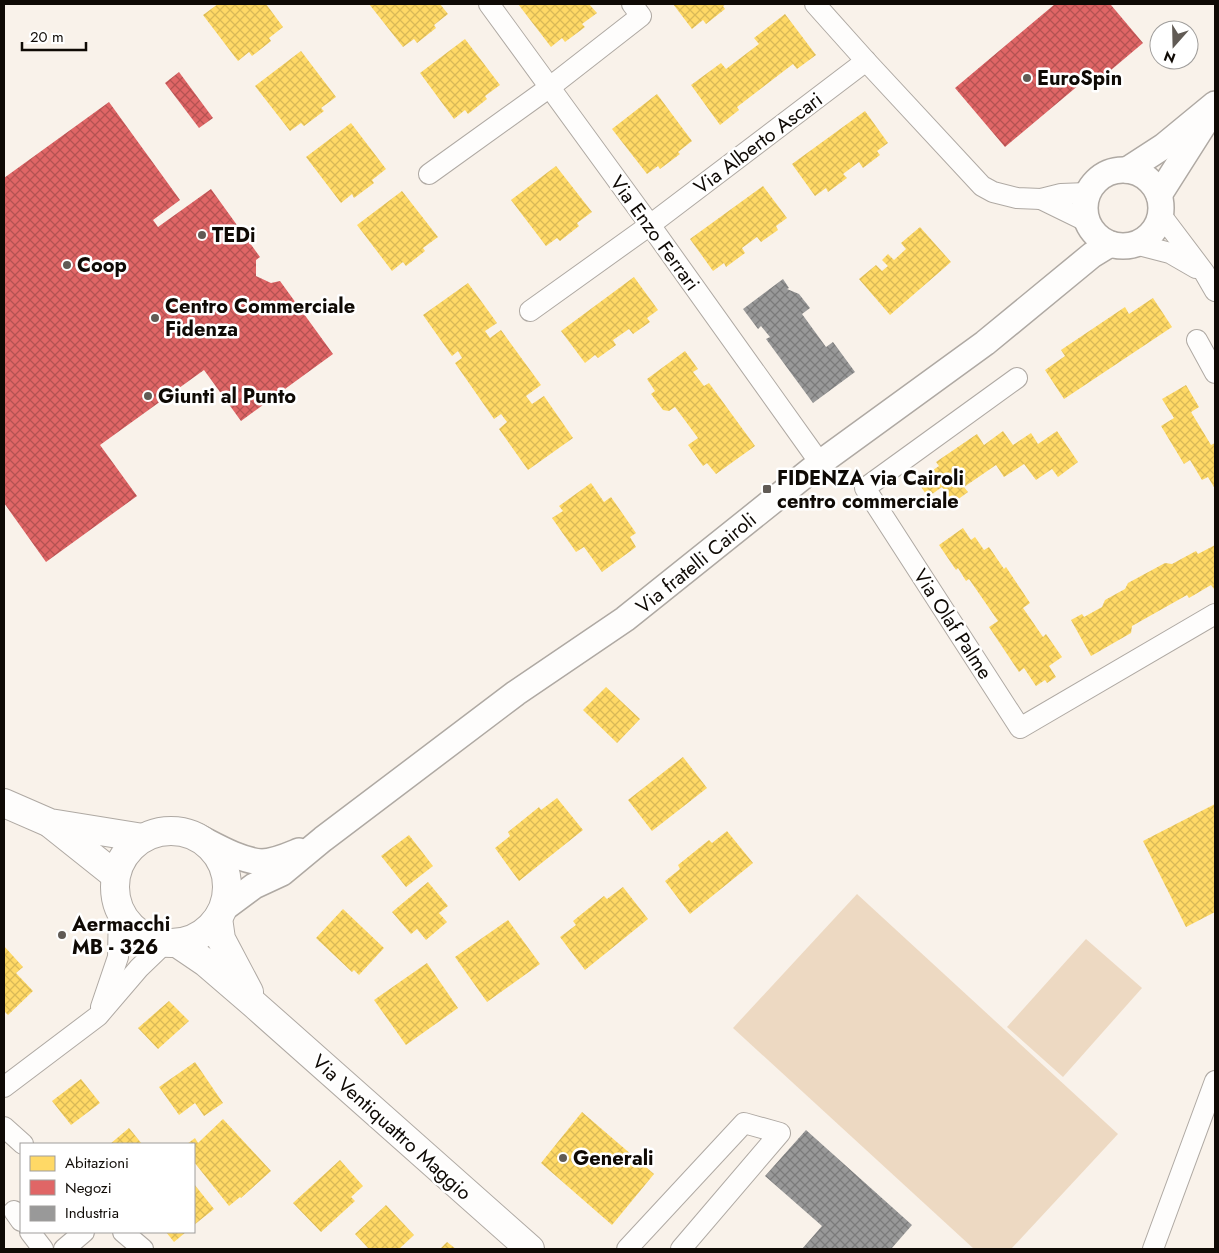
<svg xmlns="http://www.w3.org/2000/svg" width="1219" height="1253" viewBox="0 0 1219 1253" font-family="Jost,sans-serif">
<defs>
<pattern id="homes-cross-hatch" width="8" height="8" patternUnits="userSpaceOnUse" patternTransform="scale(1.25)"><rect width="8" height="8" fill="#ffd966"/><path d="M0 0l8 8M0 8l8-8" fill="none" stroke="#d9b957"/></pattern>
<pattern id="shops-cross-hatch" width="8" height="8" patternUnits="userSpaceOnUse" patternTransform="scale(1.25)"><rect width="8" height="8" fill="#e06666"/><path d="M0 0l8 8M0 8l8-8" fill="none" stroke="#b45252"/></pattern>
<pattern id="industry-cross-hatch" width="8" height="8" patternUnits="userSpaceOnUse" patternTransform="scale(1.25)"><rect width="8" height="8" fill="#999"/><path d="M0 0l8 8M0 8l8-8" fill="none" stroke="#7b7b7b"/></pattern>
</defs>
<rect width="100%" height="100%" fill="#f9f2ea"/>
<g fill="#edd9c2">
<path d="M857 894 1118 1134 1011 1249H974L733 1028Z"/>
<path d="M1086 939 1142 988 1063 1077 1007 1027Z"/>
</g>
<g fill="url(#homes-cross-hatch)">
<path d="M218 4H266L283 27 269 38 271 41 252 56 249 52 238 61 203 15Z"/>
<path d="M369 4H440L448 14 434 25 436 28 417 43 414 39 403 47Z"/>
<path d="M518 4H589L597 13 582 24 585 27 565 42 562 38 551 47Z"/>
<path d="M673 4H726L723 6 725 9 706 24 703 20 692 29Z"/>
<path d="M785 14 816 55 797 69 793 64 737 107 739 110 720 125 691 85 721 63 726 69 759 44 754 38Z"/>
<path d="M465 39 500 85 485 96 487 99 468 114 465 110 454 119 420 73Z"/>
<path d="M301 51 336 97 321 108 324 111 304 126 301 123 290 131 255 86Z"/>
<path d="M657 94 692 141 678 152 680 154 660 169 658 166 647 174 612 129Z"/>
<path d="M865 111 888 143 877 151 880 155 863 168 859 162 843 174 847 178 828 192 826 188 815 196 792 164Z"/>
<path d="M351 123 386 169 372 180 374 183 354 198 352 194 341 203 306 157Z"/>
<path d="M556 166 592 212 577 223 579 226 560 241 557 238 546 246 511 200Z"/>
<path d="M763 186 787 218 776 226 778 230 761 242 757 237 742 248 745 253 726 267 724 263 713 271 690 239Z"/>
<path d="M402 191 438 237 423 248 425 251 406 266 403 262 392 271 357 225Z"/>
<path d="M920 227 951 262 890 315 859 279 876 265 882 271 888 266 882 260 888 254 894 260 906 249 901 243Z"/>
<path d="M634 277 658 310 647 318 650 322 633 334 629 329 613 340 616 345 598 358 595 355 585 363 561 331Z"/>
<path d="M468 283 497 323 485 331 490 338 501 330 541 385 526 396 532 404 544 396 573 438 528 470 499 429 507 422 501 414 494 419 455 363 462 358 458 351 452 356 423 315Z"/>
<path d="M1153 298 1172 327 1064 399 1045 370 1065 356 1061 350 1125 307 1129 314Z"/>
<path d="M685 351 698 369 693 372 704 386 709 383 755 446 716 474 707 463 703 466 688 445 698 438 675 407 669 411 663 410 651 394 655 391 647 379Z"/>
<path d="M1186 385 1199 407 1191 412 1211 445 1215 443V489L1208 477 1202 480 1190 460 1184 464 1161 426 1174 418 1162 399Z"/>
<path d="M1003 431 1013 445 1031 433 1038 444 1057 431 1078 462 1058 477 1052 469 1036 480 1024 464 1004 477 996 465 964 487 968 492 953 503 942 487 928 497 917 481 939 466 936 462 977 434 984 445Z"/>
<path d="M591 483 604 502 611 497 636 533 630 537 636 547 602 572 584 547 576 552 552 518 563 511 559 506Z"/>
<path d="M963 528 971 540 975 537 984 550 989 547 1004 569 1006 567 1030 603 1023 608 1043 637 1046 634 1062 657 1049 666 1056 677 1047 683 1045 680 1036 686 1024 668 1019 672 989 627 998 621 969 579 966 581 958 568 956 570 939 545Z"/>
<path d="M1215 545V588L1214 589 1211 585 1189 598 1187 595 1132 626 1131 633 1091 656 1071 620 1082 614 1084 617 1102 607 1105 600 1125 589 1128 583 1165 563 1172 564 1196 551 1198 554Z"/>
<path d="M606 687 640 719 617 743 583 710Z"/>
<path d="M683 757 707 788 652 831 628 800Z"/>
<path d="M557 798 583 830 519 881 495 848 510 836 508 832 539 807 541 810Z"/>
<path d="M1215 804V912L1186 927 1143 841Z"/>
<path d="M727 831 753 863 690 914 665 881 680 869 678 865 709 840 712 843Z"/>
<path d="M409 835 433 866 406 887 381 856Z"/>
<path d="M428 882 448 906 439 913 447 922 426 940 417 929 411 934 392 912Z"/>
<path d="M623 887 648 919 585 970 560 937 576 925 573 921 604 896 607 899Z"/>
<path d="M343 909 384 948 359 975 354 970 352 972 316 938Z"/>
<path d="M508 920 540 964 487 1002 455 957Z"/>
<path d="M4 946 23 967 16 973 33 991 8 1015 4 1011Z"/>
<path d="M427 963 458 1008 406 1045 374 1000Z"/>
<path d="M169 1001 189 1021 158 1049 138 1028Z"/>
<path d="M195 1062 223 1103 204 1116 195 1103 179 1115 159 1087Z"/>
<path d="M81 1079 100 1103 71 1125 52 1101Z"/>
<path d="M582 1112 654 1174 612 1225 541 1163Z"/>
<path d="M223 1119 271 1171 241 1198 240 1197 229 1206 194 1162V1144H187L195 1138 198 1143Z"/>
<path d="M129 1128 142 1144H110Z"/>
<path d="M340 1160 363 1186 351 1197 355 1201 321 1232 293 1203Z"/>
<path d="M194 1184 214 1209 194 1225Z"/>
<path d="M386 1205 414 1235 399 1249H369L355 1234Z"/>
<path d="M166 1232H186L174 1242Z"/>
<path d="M447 1242 456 1249H440Z"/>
</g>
<g fill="url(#shops-cross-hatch)">
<path d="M1055 4H1112L1111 5 1143 43 1098 81 1092 74 1005 147 955 88Z"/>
<path d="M179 72 213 118 199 128 165 83Z"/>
<path d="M109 102 180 200 153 220 158 227 211 189 260 257 256 260V276L271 283 280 281 333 354 241 421 204 370 100 445 137 496 46 562 4 503V178Z"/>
</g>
<g fill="url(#industry-cross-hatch)">
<path d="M783 279 789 288 787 289 799 294 810 308 802 314 826 347 833 342 855 372 813 403 766 339 770 337 761 326 758 329 743 309Z"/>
<path d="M806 1130 912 1225 891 1249H802L822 1226 765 1176Z"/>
</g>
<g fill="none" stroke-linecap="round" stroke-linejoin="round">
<defs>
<g id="minor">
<path d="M489 4 650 225 820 463"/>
<path d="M815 4 866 61 982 186 993 192 1017 198 1041 199 1061 194 1087 193"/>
<path d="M429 174 550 87 641 16 632 4"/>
<path d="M1041 199 1086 221"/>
<path d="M1161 215 1204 272 1215 291"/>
<path d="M1135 244 1170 253 1196 268"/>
<path d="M530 311 650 225 866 61"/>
<path d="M1197 340 1215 373"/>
<path d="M1017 378 865 488 1020 728 1215 614"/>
<path d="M101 1007 118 957 119 909"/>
<path d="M4 1087 98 1016 139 968 165 943"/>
<path d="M4 1127 23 1144"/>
<path d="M14 1211 21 1221"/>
<path d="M30 1232 43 1249"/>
<path d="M123 1232 143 1249"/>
<path d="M64 1249 84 1232"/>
<path d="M627 1249 744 1123 780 1133 681 1249"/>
<path d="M1153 1249 1215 1081"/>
</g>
<g id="tertiary">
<circle cx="1123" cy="208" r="38"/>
<path d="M1127 170 1164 146 1215 104"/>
<path d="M1159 195 1206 121"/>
<path d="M196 836C216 846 239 860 261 862 274 862 287 856 299 851"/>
<path d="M223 909 254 886 282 873 323 839 516 693 625 619 820 463 985 343 1092 255 1110 244"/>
</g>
<g id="secondary">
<path d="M4 803 50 823 143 838"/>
<path d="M51 824 115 875"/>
<circle cx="171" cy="887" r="56"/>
<path d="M218 918 221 939 249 992"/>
<path d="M177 943 205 962 255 1005 530 1249"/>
</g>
</defs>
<use href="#minor" stroke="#afa9a3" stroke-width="22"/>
<use href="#tertiary" stroke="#afa9a3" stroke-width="28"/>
<use href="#secondary" stroke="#afa9a3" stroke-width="30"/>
<use href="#minor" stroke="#fefdfc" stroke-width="20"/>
<use href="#tertiary" stroke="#fefdfc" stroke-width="25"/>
<use href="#secondary" stroke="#fefdfc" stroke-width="28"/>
</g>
<g fill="#615b55" stroke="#fff" stroke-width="2">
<circle cx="1027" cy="78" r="5"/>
<circle cx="202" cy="235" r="5"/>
<circle cx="67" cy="265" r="5"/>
<circle cx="155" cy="318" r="5"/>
<circle cx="148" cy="396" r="5"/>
<rect x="762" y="484" width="10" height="10" rx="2.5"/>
<circle cx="62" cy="935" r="5"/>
<circle cx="563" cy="1158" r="5"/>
</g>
<g text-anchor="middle" stroke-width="5" stroke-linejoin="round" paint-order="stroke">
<g font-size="20" font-weight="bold" fill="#0f0a05" stroke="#fff" text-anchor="start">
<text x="1037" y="85">EuroSpin</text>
<text x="212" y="242">TEDi</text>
<text x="77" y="272">Coop</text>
<text x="165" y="313">Centro Commerciale<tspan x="165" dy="23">Fidenza</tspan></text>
<text x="158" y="403">Giunti al Punto</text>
<text x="777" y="485">FIDENZA via Cairoli<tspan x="777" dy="23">centro commerciale</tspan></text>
<text x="72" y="931">Aermacchi<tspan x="72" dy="23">MB - 326</tspan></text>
<text x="573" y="1165">Generali</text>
</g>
<g font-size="20" fill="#0f0a05" stroke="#fff">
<text transform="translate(758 143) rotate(-37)" y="7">Via Alberto Ascari</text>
<text transform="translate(655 233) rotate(54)" y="7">Via Enzo Ferrari</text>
<text transform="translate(696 563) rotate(-39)" y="7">Via fratelli Cairoli</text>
<text transform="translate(953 624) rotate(57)" y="7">Via Olaf Palme</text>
<text transform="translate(392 1127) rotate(42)" y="7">Via Ventiquattro Maggio</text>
</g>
</g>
<rect width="1219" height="1253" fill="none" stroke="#0f0a05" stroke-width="10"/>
<rect x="20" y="1143" width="175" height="90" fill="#ffffff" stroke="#9f9d9b"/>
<rect x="30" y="1156" width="25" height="15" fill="#ffd966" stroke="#9f9d9b"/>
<text x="65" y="1168" font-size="15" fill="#0f0a05">Abitazioni</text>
<rect x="30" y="1180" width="25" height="15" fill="#e06666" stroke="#9f9d9b"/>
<text x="65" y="1193" font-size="15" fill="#0f0a05">Negozi</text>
<rect x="30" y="1206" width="25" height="15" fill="#999999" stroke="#9f9d9b"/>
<text x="65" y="1218" font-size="15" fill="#0f0a05">Industria</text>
<g transform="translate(1174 45) rotate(200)"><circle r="24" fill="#ffffff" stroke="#9f9d9b"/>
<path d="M0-4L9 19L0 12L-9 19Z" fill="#615b55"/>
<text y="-8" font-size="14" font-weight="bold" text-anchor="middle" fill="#0f0a05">N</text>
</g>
<path d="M22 42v8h64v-8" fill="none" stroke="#0f0a05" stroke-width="2.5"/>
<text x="30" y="42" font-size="15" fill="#0f0a05" stroke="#ffffff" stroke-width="4" paint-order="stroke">20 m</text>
</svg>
